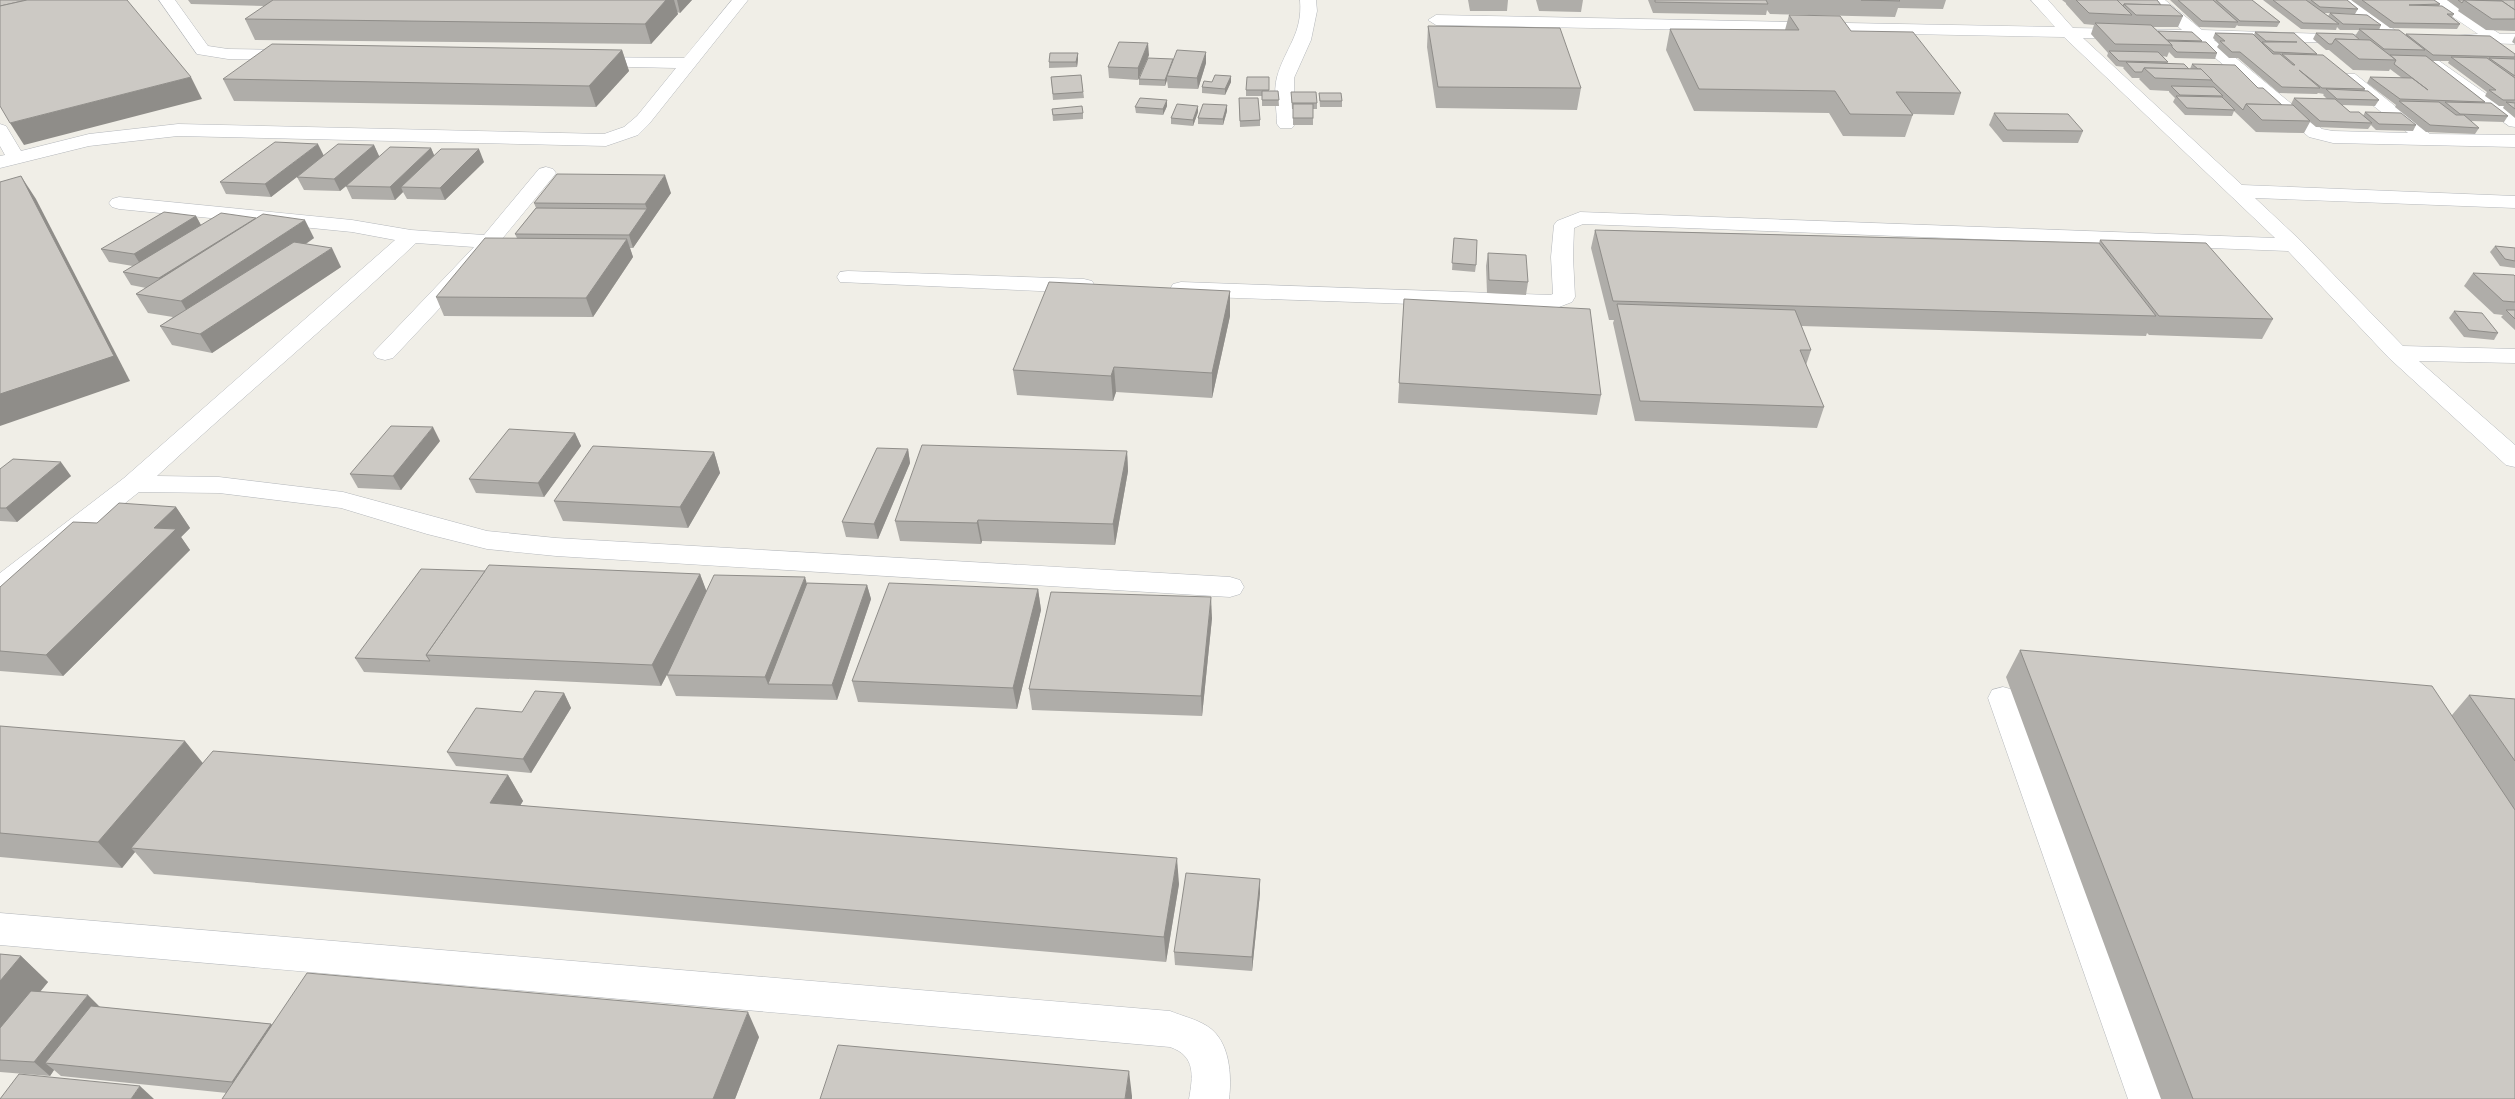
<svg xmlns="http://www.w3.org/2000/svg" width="2515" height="1099" viewBox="0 0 2515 1099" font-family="'Varela Round',sans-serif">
<rect width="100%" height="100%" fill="#f0eee7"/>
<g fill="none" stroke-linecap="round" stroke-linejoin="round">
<defs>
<g id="minor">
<path d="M159 0H175L208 46 228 49 294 50 300 51 302 55 300 59 294 60 228 59 197 54Z"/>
<path d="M732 0H748L649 124 638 135 606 146 178 136 89 146 0 168V156L5 155 0 146V124L6 126 21 151 89 134 178 124 604 134 624 127 637 116 676 68 587 66 581 65 579 61 581 57 684 58Z"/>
<path d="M1300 0H1316L1317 11 1311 40 1294 78 1295 124 1292 128H1280L1277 124C1277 110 1273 91 1277 77 1285 48 1303 34 1300 0Z"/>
<path d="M2031 0H2048L2073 28 2182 30 2148 0H2165L2202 30 2357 35 2359 38 2351 43 2214 40 2322 129 2333 131 2408 133 2343 82 2340 78 2343 74H2355L2430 134 2515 135V147L2333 143 2309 137 2194 40 2083 38 2242 185 2515 196V208L2255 198 2301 241 2403 346 2515 349V363L2419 361 2515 445V467L2506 465 2389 358 2288 251 1583 224 1574 228 1573 257 1575 297 1572 302 1554 309 1181 296 1173 294 1170 289 1173 284 1181 282 1550 295 1553 294 1551 257 1554 225 1557 221 1580 212 2275 238 2064 37 1436 25 1428 20 1436 15 2055 27Z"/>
<path d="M2334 0H2352L2515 114V127L2509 126Z"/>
<path d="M2428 0H2447L2500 34H2515V44L2451 42 2449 39 2451 36 2478 34Z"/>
<path d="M546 167 553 169 556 173 553 177 483 262 393 358 385 360 377 358 373 353 474 247 416 243C332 323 242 397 157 476L219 477 343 492 487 531 556 538 1230 577 1240 580 1244 587 1240 594 1230 597 556 556 487 549 427 534 341 508 219 493 139 492 10 595 0 598V573L124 478 395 240 352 232 119 209 112 207 109 203 112 199 119 197 352 220 411 230 484 235 539 169Z"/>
<path d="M848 271 1084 279 1092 281 1095 286 1092 291 1084 293 840 282 837 277 840 272Z"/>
<path d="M2003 687 2014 690 2018 698 2168 1099H2128L1988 698 1992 690Z"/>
<path d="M0 913 1170 1011C1182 1016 1196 1019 1207 1026 1230 1040 1232 1076 1229 1099H1189C1193 1076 1196 1056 1170 1047L0 945Z"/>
</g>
</defs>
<use href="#minor" stroke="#b4b7bb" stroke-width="1"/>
<use href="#minor" fill="#fff" fill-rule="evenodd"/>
</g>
<g fill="#afada9">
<path d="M188 0H692L680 13 677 12 678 14 651 44 255 40 245 19 265 6 191 4Z"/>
<path d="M1468 0H1508L1507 11H1470Z"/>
<path d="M1536 0H1583L1581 12 1539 11Z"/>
<path d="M1648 0H1946L1943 9 1898 8 1895 17 1770 14 1767 10 1766 15 1653 13Z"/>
<path d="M2062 0H2157L2161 5 2183 16 2178 27H2153L2158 31 2202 41V42L2217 53 2215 59 2175 58 2169 52 2167 57 2163 56 2168 62 2167 63 2190 69 2192 64 2258 88 2282 105H2292L2291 104 2294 98 2327 99 2323 95 2324 94 2318 93 2317 94 2279 93 2238 58H2229L2217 47 2219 44 2213 38 2215 33 2254 35 2255 32 2317 54V55L2365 89 2364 90 2379 100 2375 106 2342 105 2350 112 2363 116 2365 112 2416 125 2413 131 2376 130 2371 125 2368 129 2316 127 2310 122 2304 133 2256 132 2234 111 2232 116 2185 115 2173 102 2175 98 2169 92V91L2150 90 2139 79 2140 78H2132L2123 68 2124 67 2116 66 2107 56 2108 53 2091 34 2094 25 2084 24 2066 4V3Z"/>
<path d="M2170 0H2252L2280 22 2277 27 2238 26 2237 25 2235 28 2199 27Z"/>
<path d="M2263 0H2347L2358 9 2355 14 2324 13 2328 16 2330 13 2381 25 2379 30 2515 54V118L2503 108 2504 106H2499L2485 96 2487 92 2448 63 2449 61H2431L2485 102 2484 103 2508 116 2504 122 2470 121 2479 128 2475 134 2426 132 2395 107 2396 105 2367 83 2370 77 2402 78 2390 69 2389 71 2353 70 2329 50H2326L2313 39 2316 33 2355 36 2359 30H2340L2337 27 2336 30 2301 29Z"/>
<path d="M2351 0H2434L2440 4 2439 6 2454 14 2452 17 2460 24 2457 29 2390 28Z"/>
<path d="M2447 0H2515V31L2486 30 2458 11 2459 9Z"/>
<path d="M1789 15 1851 31 1961 93 1954 115 1913 114 1905 137 1843 136 1829 113 1694 111 1666 50 1670 29 1785 30Z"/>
<path d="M1428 26 1581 88 1577 110 1436 108 1427 47Z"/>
<path d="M2515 36V44L2512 42Z"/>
<path d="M622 50 629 71 596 107 234 101 223 79Z"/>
<path d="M1078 53V59L1077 67 1049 68V62Z"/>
<path d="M1149 55 1138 80 1109 78 1108 67Z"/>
<path d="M1173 61 1206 63 1198 89 1168 88 1167 80 1165 86 1139 85V79Z"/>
<path d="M1081 75 1084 98 1053 100 1051 77Z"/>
<path d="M1231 76V82L1225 95 1202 93V87L1212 82Z"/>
<path d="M1269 77V91H1278L1279 106H1262V96H1246V90Z"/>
<path d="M1291 92 1317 103V109H1313V125H1293V109H1292Z"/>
<path d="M1319 93 1342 101V107H1320Z"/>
<path d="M1239 98 1260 120V126L1240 127Z"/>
<path d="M1227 105V111L1223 125 1198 124V118Z"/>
<path d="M1167 106 1163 115 1136 113 1135 107Z"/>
<path d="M1052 109 1083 113V119L1053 121Z"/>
<path d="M1198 112 1193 126 1171 124V118Z"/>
<path d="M1994 113 2083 131 2078 143 2003 142 1989 125Z"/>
<path d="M374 145 379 157 431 148 434 155 484 162 445 200 407 199 403 192 395 200 352 199 346 186 352 181 340 191 304 190 297 177 311 166 271 197 226 194 220 182 324 156Z"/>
<path d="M671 193 633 248H630L633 257 593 317 444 316 436 297 517 238 515 234 536 208 534 203Z"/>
<path d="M196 216 201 225 314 238 306 244 341 267 212 353 172 345 160 326 173 317 148 313 136 294 146 288 131 285 123 272 133 266 109 262 101 249Z"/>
<path d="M1595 230 2099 243 2100 240 2273 319 2262 339 2149 335 2147 333 2146 336 1801 326 1811 350 1806 365 1824 407 1817 428 1635 421 1613 323 1614 320H1609L1591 248Z"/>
<path d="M1454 238 1476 265 1475 272 1452 270Z"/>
<path d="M2495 246 2515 248V268L2500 266 2490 252Z"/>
<path d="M1488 253 1528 282 1526 295 1487 293 1486 266Z"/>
<path d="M2473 273 2515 276V330L2501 317 2503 315 2494 314 2464 286Z"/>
<path d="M1230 291V316L1212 398 1116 392 1113 401 1017 395 1013 370Z"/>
<path d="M1404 299 1601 395 1597 415 1398 403Z"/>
<path d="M2454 311 2498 333 2494 340 2464 337 2449 318Z"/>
<path d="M575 433 581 446 544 497 476 493 469 479Z"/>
<path d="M440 441 401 490 358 488 350 474Z"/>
<path d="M908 449 910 463 878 539 846 537 842 522Z"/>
<path d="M1127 451 1128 471 1115 545 982 541 981 544 900 541 895 521Z"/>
<path d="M714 452 720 473 688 528 563 521 554 501Z"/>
<path d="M0 469 71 476 17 522 0 521Z"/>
<path d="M176 507 190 528 181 537 190 550 63 676 0 671V587L97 523Z"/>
<path d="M485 571 700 574 706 591 807 583 867 585 871 599 837 700 676 696 667 675 671 667 661 686 364 672 355 658Z"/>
<path d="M1038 589 1041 610 1017 709 858 702 852 681Z"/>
<path d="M1212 618 1202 716 1032 710 1029 689Z"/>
<path d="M2020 650 2452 715 2469 695 2515 699V1099H2161L2006 677Z"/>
<path d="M564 693 571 708 531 773 456 766 447 752 522 712Z"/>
<path d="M0 726 203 763 508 775 523 801 520 805 1179 884 1166 962 154 874 135 852 122 868 0 857Z"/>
<path d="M1260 879V893L1252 971 1175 965 1174 952Z"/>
<path d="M0 954 21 956 48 982 40 992 100 1007 271 1024 272 1025 759 1037 735 1099H222L227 1093 61 1076 54 1070 50 1076 0 1072Z"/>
</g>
<g fill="#8f8d89">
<path d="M666 0H674L678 14 651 44 645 24Z"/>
<path d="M677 0H692L680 13Z"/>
<path d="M1148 43 1149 55 1138 80V68Z"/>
<path d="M622 50 629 71 596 107 589 86Z"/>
<path d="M1206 52V63L1198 89 1197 78Z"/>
<path d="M1078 53V59L1077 67 1076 62Z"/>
<path d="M1173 59V65L1167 76V80L1165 86V80Z"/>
<path d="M1231 76V82L1225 95V89Z"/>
<path d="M191 77 202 99 24 145 10 123Z"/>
<path d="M1167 100V106L1163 115V109Z"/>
<path d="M1227 105V111L1223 125V119Z"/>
<path d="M1198 106V112L1193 126V120Z"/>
<path d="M318 144 324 156 271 197 265 184Z"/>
<path d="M374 145 380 158 340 191 334 179Z"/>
<path d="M431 148 436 160 401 187 403 192 395 200 390 187Z"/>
<path d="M479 149 484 162 445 200 440 188Z"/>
<path d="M665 175 671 193 633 248 629 235 647 209 645 204Z"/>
<path d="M21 176 36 199 130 381 0 426V394Z"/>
<path d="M196 216 203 229 142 267 134 254Z"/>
<path d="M256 218 167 291 159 278Z"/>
<path d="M305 220 314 238 192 320 181 301Z"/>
<path d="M627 239 633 257 593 317 586 298Z"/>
<path d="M332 248 341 267 212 353 200 334Z"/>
<path d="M1230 291V316L1212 398V373Z"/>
<path d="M1114 367 1116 392 1113 401 1111 376Z"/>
<path d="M433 427 440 441 401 490 393 476Z"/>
<path d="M575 433 581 446 544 497 538 483Z"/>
<path d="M908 449 910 463 878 539 874 524Z"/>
<path d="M1127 451 1128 471 1115 545 1113 524Z"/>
<path d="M714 452 720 473 688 528 680 507Z"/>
<path d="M61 462 71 476 17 522 6 508Z"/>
<path d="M176 507 190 528 181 537 190 550 63 676 46 655 154 528Z"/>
<path d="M978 520 982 541 981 544 977 523Z"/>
<path d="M700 574 708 595 661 686 652 665Z"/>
<path d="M805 577 811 598 768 684 765 677Z"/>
<path d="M867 585 871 599 837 700 832 685Z"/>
<path d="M1038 589 1041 610 1017 709 1013 688Z"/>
<path d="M1211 597 1212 618 1202 716 1201 696Z"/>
<path d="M564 693 571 708 531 773 523 759Z"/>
<path d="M185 741 206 767 131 848 135 852 122 868 98 842Z"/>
<path d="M508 775 523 801 506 829 490 803Z"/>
<path d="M1177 858 1179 884 1166 962 1164 937Z"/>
<path d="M1260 879V893L1252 971V957Z"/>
<path d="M21 956 48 982 0 1040V981Z"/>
<path d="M88 995 102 1009 45 1063 54 1070 50 1076 34 1062Z"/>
<path d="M748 1012 759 1037 735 1099H713Z"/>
<path d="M271 1024 284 1037 245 1095 232 1082Z"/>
<path d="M1129 1071 1132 1096V1099H1125Z"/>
<path d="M140 1086 154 1099H131Z"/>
</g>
<g fill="#ccc9c4" stroke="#8f8d89">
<path d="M0 0H27L0 6Z"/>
<path d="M27 0H127L191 77 10 123 0 106V6Z"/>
<path d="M273 0H666L645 24 245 19Z"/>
<path d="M1655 0H1766L1768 4 1655 2Z"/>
<path d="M1861 0H1899L1900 1Z"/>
<path d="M2076 0H2117L2132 15 2089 13Z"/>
<path d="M2117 0H2157L2161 5 2124 4 2123 6Z"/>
<path d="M2178 0H2213L2238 22 2202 21Z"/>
<path d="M2216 0H2252L2280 22 2240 21Z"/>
<path d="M2273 0H2306L2339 24 2303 23Z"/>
<path d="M2311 0H2347L2358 9 2320 7Z"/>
<path d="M2362 0H2434L2440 4 2409 5 2442 6 2454 14H2447L2460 24 2394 23Z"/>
<path d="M2458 0H2515V10L2502 1 2464 0 2462 3Z"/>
<path d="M2464 0 2502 1 2515 10V19H2492Z"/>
<path d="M2124 4 2170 5 2183 16 2136 15Z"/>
<path d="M2330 13 2367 15 2381 25 2343 24Z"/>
<path d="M1789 15 1840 16 1851 31 1913 32 1961 93 1896 92 1913 115 1850 114 1835 91 1699 89 1670 29 1799 30Z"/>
<path d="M2095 23 2151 25 2172 45 2115 44Z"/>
<path d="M1428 26 1560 28 1581 88 1438 87Z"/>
<path d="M2359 29 2399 30 2425 50 2384 49Z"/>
<path d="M2158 31 2192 32 2202 41 2167 40Z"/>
<path d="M2255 32 2294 33 2317 54 2274 52 2262 42H2297L2266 41Z"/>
<path d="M2215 33 2253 34 2273 54H2280L2293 65H2295L2282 54 2323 55 2365 89 2322 88 2299 70 2320 88 2282 87 2240 52H2232L2220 41H2225Z"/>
<path d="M2316 33 2353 34 2360 40 2335 39 2332 44H2329Z"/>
<path d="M2406 34 2490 36 2515 54V57L2433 55Z"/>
<path d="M2335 39 2370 40 2396 60 2359 59Z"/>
<path d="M2168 41 2206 42 2217 53 2177 52 2172 47V45Z"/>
<path d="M1119 42 1148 43 1138 68 1108 67Z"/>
<path d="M272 44 622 50 589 86 223 79Z"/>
<path d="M1177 50 1206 52 1197 78 1167 76Z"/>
<path d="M2109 51 2158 52 2168 62 2119 61Z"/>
<path d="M1050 53H1078L1076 62H1049Z"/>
<path d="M2390 55 2426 56 2485 102 2400 99 2370 77 2412 78 2428 90 2394 64 2396 60Z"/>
<path d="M2451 57 2487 58 2515 78V100H2503L2489 90H2496Z"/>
<path d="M1148 58 1173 59 1165 80 1139 79Z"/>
<path d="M2489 58 2515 59V76Z"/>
<path d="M2126 62 2184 64 2189 69 2144 68 2142 72H2135Z"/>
<path d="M2192 64 2235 65 2258 88H2263L2282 105 2246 104 2243 110 2212 81V80L2201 69H2198Z"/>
<path d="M2144 68 2201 69 2212 80 2155 78Z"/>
<path d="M1081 75 1083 92 1053 94 1051 77Z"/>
<path d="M1215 75 1231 76 1225 89 1202 87 1204 81 1212 82Z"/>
<path d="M1247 77H1269V90H1246Z"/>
<path d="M2171 86 2214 87 2223 96 2180 95Z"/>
<path d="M2326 89 2368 91 2379 100 2337 99Z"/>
<path d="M1262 91H1278L1279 100H1262Z"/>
<path d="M1291 92H1316L1317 103H1292Z"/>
<path d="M1319 93H1341L1342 101H1320Z"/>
<path d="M2176 96 2222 97 2235 110 2187 108Z"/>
<path d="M1140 98 1167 100 1163 109 1135 107Z"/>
<path d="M1239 98H1258L1260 120 1240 121Z"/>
<path d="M2294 98 2335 99 2350 112H2359L2372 123 2320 121Z"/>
<path d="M2399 101 2439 102 2456 115H2464L2479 128 2430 125Z"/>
<path d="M2445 102 2491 103 2508 116 2460 114Z"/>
<path d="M2506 102 2515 103V109Z"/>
<path d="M1177 104 1198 106 1193 120 1171 118Z"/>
<path d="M1203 104 1227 105 1223 119 1198 118Z"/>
<rect x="1293" y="104" width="20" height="14"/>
<path d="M2246 104 2293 105 2310 121 2262 120Z"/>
<path d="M1082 106 1083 113 1053 115 1052 109Z"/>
<path d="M2365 112 2401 113 2416 125 2379 124Z"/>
<path d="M1994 113 2068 114 2083 131 2007 130Z"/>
<path d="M275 142 318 144 265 184 220 182Z"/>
<path d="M338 144 374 145 334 179 297 177Z"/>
<path d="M390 147 431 148 390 187 346 186Z"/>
<path d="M441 149H479L440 188 401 187Z"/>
<path d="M557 174 665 175 645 204 534 203Z"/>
<path d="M21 176 114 356 0 394V182Z"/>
<path d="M536 208 647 209 629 235 515 234Z"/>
<path d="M164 212 196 216 134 254 101 249Z"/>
<path d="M221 213 256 218 159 278 123 272Z"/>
<path d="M263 214 305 220 181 301 136 294Z"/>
<path d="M1595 230 2099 243 2156 316 1613 301Z"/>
<path d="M485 238 627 239 586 298 436 297Z"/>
<path d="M1454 238 1477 240 1476 265 1452 263Z"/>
<path d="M2100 240 2206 243 2273 319 2159 316Z"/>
<path d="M294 242 332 248 200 334 160 326Z"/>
<path d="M2495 246 2515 248V261L2505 259Z"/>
<path d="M1488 253 1526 255 1528 282 1489 280Z"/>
<path d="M2473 273 2514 275 2515 276V302L2503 301Z"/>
<path d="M1049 282 1230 291 1212 373 1114 367 1111 376 1013 370Z"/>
<path d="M1404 299 1590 309 1601 395 1399 383Z"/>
<path d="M1617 304 1795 310 1811 350H1800L1824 407 1640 401Z"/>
<path d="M2506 310H2515V319Z"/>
<path d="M2454 311 2482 313 2498 333 2469 330Z"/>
<path d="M391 426 433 427 393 476 350 474Z"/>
<path d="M509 429 575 433 538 483 469 479Z"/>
<path d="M922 445 1127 451 1113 524 978 520 977 523 895 521Z"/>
<path d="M593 446 714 452 680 507 554 501Z"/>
<path d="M877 448 908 449 874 524 842 522Z"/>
<path d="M13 459 61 462 6 508H0V469Z"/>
<path d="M119 503 176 507 154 528 176 529 46 655 0 651V587L73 522 97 523Z"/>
<path d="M489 565 700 574 652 665 426 655Z"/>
<path d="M421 569 485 571 426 655 430 661 355 658Z"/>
<path d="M714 575 805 577 765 677 667 675Z"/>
<path d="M807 583 867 585 832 685 768 684Z"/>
<path d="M889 583 1038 589 1013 688 852 681Z"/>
<path d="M1051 592 1211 597 1201 696 1029 689Z"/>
<path d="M2020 650 2432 686 2515 810V1099H2193Z"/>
<path d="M535 691 564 693 523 759 447 752 476 708 522 712Z"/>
<path d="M2469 695 2515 699V761Z"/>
<path d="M0 726 185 741 98 842 0 833Z"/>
<path d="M213 751 508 775 490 803 1177 858 1164 937 131 848Z"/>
<path d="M1186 873 1260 879 1252 957 1174 952Z"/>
<path d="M0 954 21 956 0 981Z"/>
<path d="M307 973 748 1012 713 1099H222Z"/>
<path d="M31 991 88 995 34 1062 0 1060V1028Z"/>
<path d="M91 1006 271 1024 232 1082 45 1063Z"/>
<path d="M838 1045 1129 1071 1125 1099H820Z"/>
<path d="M19 1074 140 1086 131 1099H0Z"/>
</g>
</svg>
